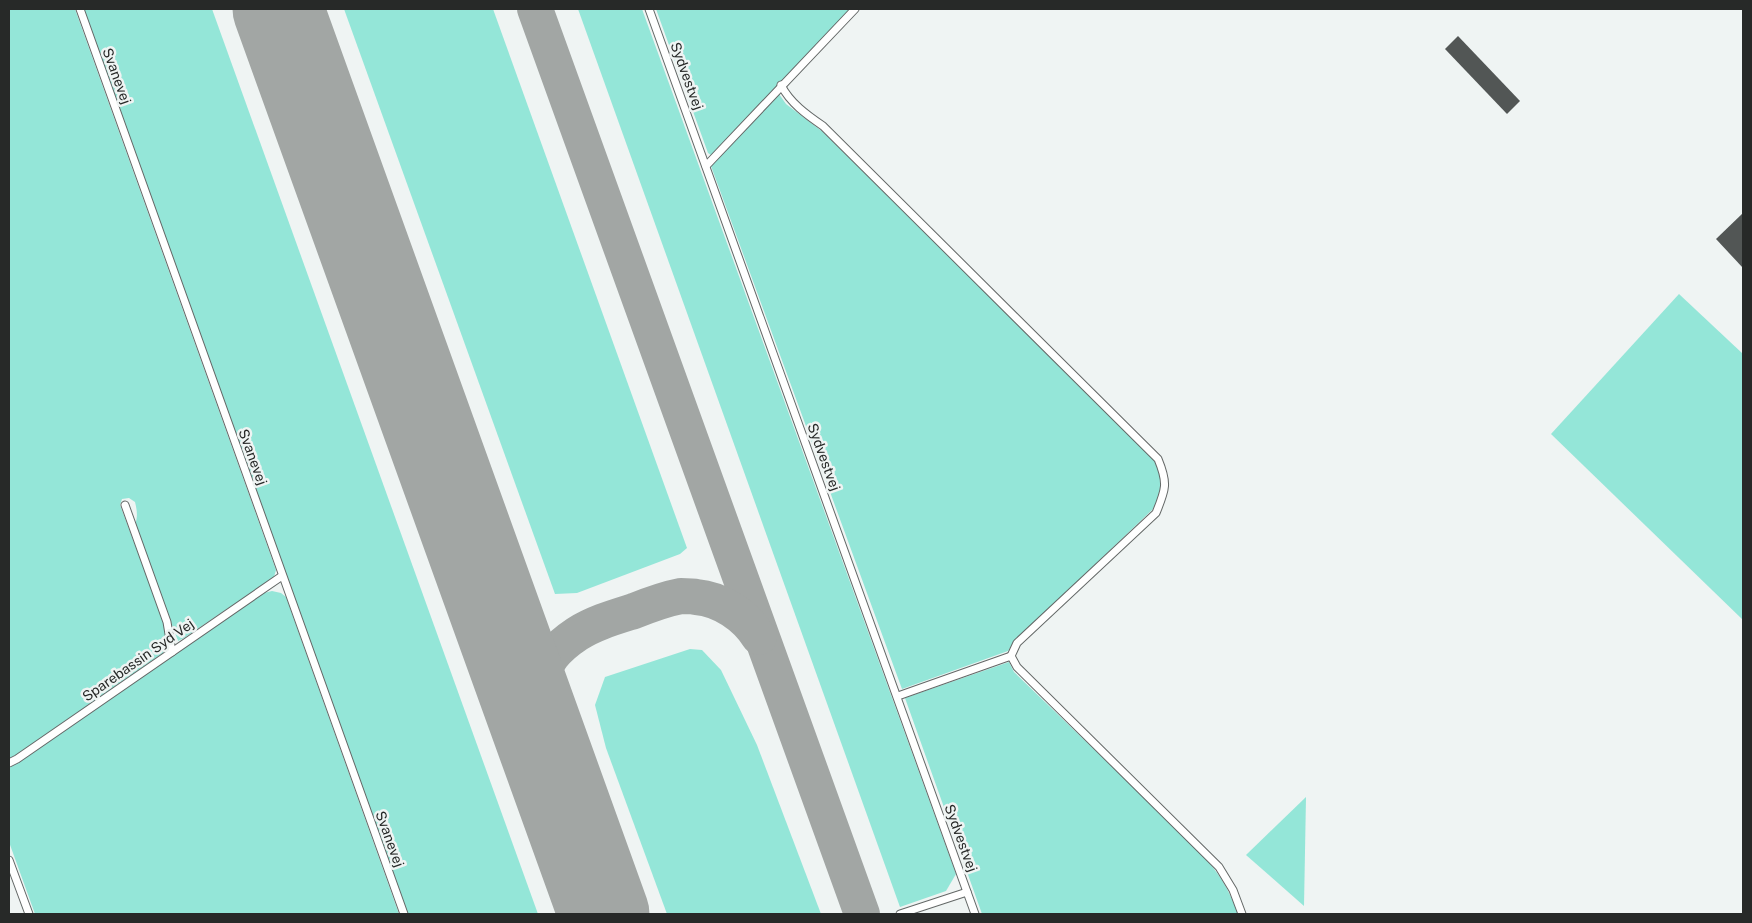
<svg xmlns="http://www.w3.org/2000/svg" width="1752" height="923" viewBox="0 0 1752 923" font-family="'Public Sans',sans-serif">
<rect width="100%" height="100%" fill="#eff4f3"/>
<g fill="#94e6d8">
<path d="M9 9H75L276 570 274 577 184 638 178 641 135 525C138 517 137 510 135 502L129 498 122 499 120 505 164 623 167 644 163 653 9 760Z"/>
<path d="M82 9H212L538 914H408Z"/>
<path d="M344 9H493L687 548 680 554 577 593 555 594Z"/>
<path d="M578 9H642L956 874 946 891 900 907Z"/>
<path d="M656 9H850L711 155 708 153Z"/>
<path d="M779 94 786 104 823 132 1156 461C1165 480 1162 491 1153 509L1014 642 1008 651 902 689 711 166Z"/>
<path d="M1679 294 1743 354V620L1551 434Z"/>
<path d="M272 591 281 593 286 597 399 914H35L9 842V768L264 593Z"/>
<path d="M690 649 702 650 721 670 757 745 821 914H667L606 748 595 705 605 677Z"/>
<path d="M1009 662 1014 672 1192 844C1216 869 1226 882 1238 914H982L905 698Z"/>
<path d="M1306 797 1304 906 1246 855Z"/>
</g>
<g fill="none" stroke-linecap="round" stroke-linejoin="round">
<g stroke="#a2a6a4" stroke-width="36">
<path d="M535 9 862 914"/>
<path d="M533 718C537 696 539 674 552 656 559 647 568 640 577 634 594 623 615 617 634 611 649 605 665 599 681 596 686 596 692 596 696 597 721 599 746 616 759 637"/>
</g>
<path stroke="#a2a6a4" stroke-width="91" d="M278 9 604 914"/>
</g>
<g fill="#525655">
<path d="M1458 36 1520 101 1507 114 1445 49Z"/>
<path d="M1743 213V268L1716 239Z"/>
</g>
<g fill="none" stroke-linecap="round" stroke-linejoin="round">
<defs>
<g id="lane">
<path d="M80 9 404 914"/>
<path d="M649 9 975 914"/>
<path d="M781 85C790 103 807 115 823 126L1158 459C1168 483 1166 489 1156 513L1017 643 1011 656"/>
<path d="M706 166 855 9"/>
<path d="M125 505 167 622 172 652"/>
<path d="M898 696 1011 656 1017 667 1219 867 1233 890 1242 914"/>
<path d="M9 763 17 759 282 576"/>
<path d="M9 860 29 914"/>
<path d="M900 914 967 892"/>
</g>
</defs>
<use href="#lane" stroke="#646867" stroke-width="9"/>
<use href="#lane" stroke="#fff" stroke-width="7"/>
</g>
<g text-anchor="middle" stroke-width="5" stroke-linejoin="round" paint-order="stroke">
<g font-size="14" fill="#272928" stroke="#eff4f3">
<text transform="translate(117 76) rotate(70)" y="5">Svanevej</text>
<text transform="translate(687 76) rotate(70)" y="5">Sydvestvej</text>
<text transform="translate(253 457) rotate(70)" y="5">Svanevej</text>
<text transform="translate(824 457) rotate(70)" y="5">Sydvestvej</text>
<text transform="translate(138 660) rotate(-35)" y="5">Sparebassin Syd Vej</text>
<text transform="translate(961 838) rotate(70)" y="5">Sydvestvej</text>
<text transform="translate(390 839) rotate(70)" y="5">Svanevej</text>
</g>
</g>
<rect width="1752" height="923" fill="none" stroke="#272928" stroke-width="20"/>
</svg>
